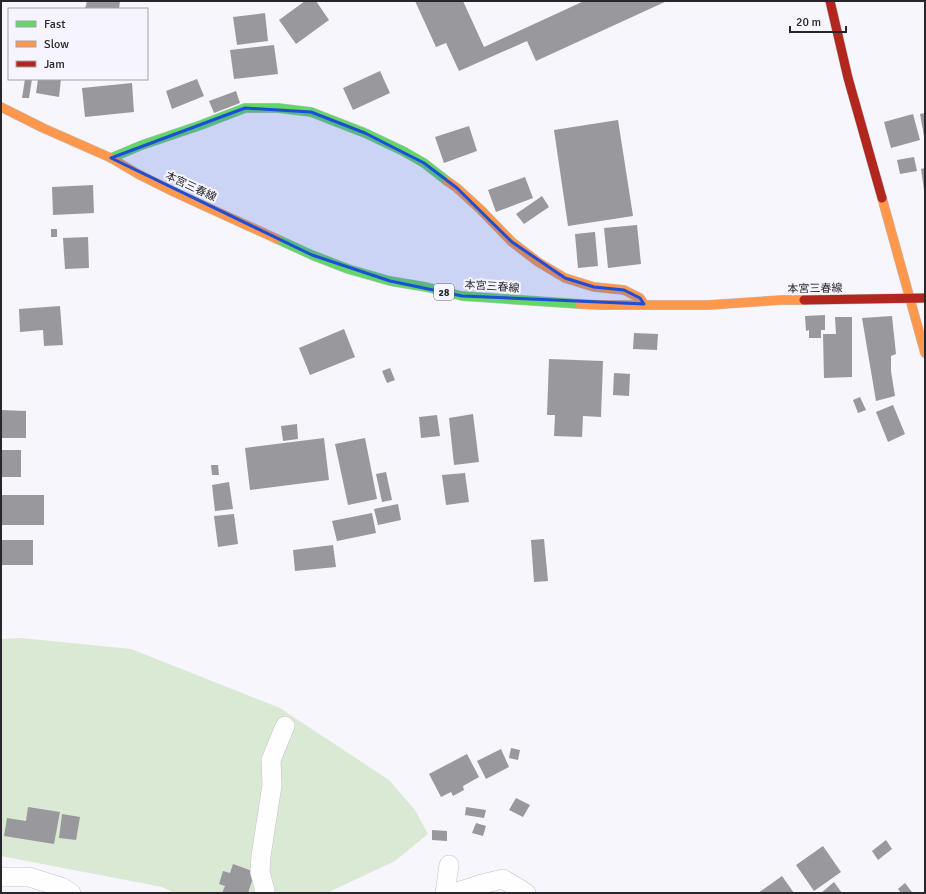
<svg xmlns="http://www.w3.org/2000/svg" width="926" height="894" viewBox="0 0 926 894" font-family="Signika,'Noto Sans JP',sans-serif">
<rect width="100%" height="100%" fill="#f7f6fc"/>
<path fill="#dae9d4" d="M21 638 131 649 280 708 389 780 415 810 428 834 395 861 327 893H175L162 887 1 856V639Z"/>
<g fill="#99989c">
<path d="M87 1H120L119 9H85Z"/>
<path d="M305 1H316L329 20 296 44 279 20Z"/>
<path d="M415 1H463L484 47 584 1H667L536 61 527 41 459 71 446 43 436 47Z"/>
<path d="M265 13 268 41 237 45 233 17Z"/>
<path d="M274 45 278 74 234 79 230 50Z"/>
<path d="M380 71 390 93 353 110 343 88Z"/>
<path d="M25 79H32L29 98H22Z"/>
<path d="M38 79H61L59 97 36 93Z"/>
<path d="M197 79 204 96 172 109 166 91Z"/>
<path d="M132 83 134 112 85 117 82 88Z"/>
<path d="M236 91 240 103 214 113 209 101Z"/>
<path d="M925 113V136H924L920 114Z"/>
<path d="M913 114 920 140 891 148 884 122Z"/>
<path d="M618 120 633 216 568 226 554 130Z"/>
<path d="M469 126 477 151 444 163 435 137Z"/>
<path d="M914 157 917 171 900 174 897 160Z"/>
<path d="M925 168V190H924L921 169Z"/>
<path d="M525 177 533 198 496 212 488 190Z"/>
<path d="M93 185 94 213 53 215 52 187Z"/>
<path d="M542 196 549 207 524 224 516 214Z"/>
<path d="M637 225 641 264 608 268 604 228Z"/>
<rect x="51" y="229" width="6" height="8"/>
<path d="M595 232 598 266 578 268 575 234Z"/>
<path d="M88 237 89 268 65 269 63 238Z"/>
<path d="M60 306 63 345 44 346 43 330 20 332 19 309Z"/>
<path d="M825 315V330H821V338H809V330L806 331 805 316Z"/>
<path d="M892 316 896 354 891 356V371L895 396 876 401 862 318Z"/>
<path d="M835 317H852V377L824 378 823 334H836Z"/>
<path d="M344 329 355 357 310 375 299 348Z"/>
<path d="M634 333 658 334 657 350 633 349Z"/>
<path d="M549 359 603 361 601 417 583 416 582 437 554 436 555 415H547Z"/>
<path d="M390 368 395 380 387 383 382 371Z"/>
<path d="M614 373 630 374 629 396 613 395Z"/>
<path d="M860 397 866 410 858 413 853 400Z"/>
<path d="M893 405 905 434 888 442 876 412Z"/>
<path d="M1 410 26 411V438H1Z"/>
<path d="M473 414 479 462 454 465 449 418Z"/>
<path d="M437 415 440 436 421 438 419 417Z"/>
<path d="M297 424 298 439 283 441 281 426Z"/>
<path d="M324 438 329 480 250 490 245 448Z"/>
<path d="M365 438 377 499 348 505 335 444Z"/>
<rect x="1" y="450" width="20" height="27"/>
<path d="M211 465H218L219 475H212Z"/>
<path d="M386 472 392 500 382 502 376 474Z"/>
<path d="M465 473 469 502 446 505 442 475Z"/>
<path d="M229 482 233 509 215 511 212 485Z"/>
<rect x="1" y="495" width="43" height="30"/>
<path d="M398 504 401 520 378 525 374 509Z"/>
<path d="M372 513 376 533 337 541 332 521Z"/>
<path d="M234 514 238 544 218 547 214 516Z"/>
<path d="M544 539 548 581 534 582 531 540Z"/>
<rect x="1" y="540" width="32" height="25"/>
<path d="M333 545 336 567 295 571 293 550Z"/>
<path d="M511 748 520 750 518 760 509 758Z"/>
<path d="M501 749 509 767 486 779 477 761Z"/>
<path d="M467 754 479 777 463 786 464 790 453 796 451 792 441 797 429 774Z"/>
<path d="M516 798 530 805 523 817 509 810Z"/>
<path d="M28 807 60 812 54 844 4 836 7 818 26 821Z"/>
<path d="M466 807 486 810 484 818 465 815Z"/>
<path d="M62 814 80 817 76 840 59 838Z"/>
<path d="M476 823 486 826 483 836 472 833Z"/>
<path d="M432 830 447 831V841L432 840Z"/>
<path d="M886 840 892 849 878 860 872 851Z"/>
<path d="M823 846 841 872 814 891 796 865Z"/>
<path d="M233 864 255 872 248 893H222L225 886 219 884 223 871 230 873Z"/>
<path d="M782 876 794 893H758Z"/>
<path d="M834 882 842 893H821Z"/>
<path d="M905 883 912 892 911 893H901L898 889Z"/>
</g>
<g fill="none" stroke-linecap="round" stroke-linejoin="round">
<defs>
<g id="street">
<path d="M1 877H29L61 887 71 893"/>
<path d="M264 893 265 891 260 872 261 856 272 785 271 760 285 726"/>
<path d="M445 893 449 865"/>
<path d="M454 893 482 884 503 879 526 893"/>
</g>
<g id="fast">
<path d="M111 158 142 145 201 125 245 108H278L311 112 365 133 403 151 424 163 447 181"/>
<path d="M277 239 312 255 348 269 390 281 426 287 462 296 580 304"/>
</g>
<g id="slow">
<path d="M1 107 43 128 111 158 138 174 176 193 277 239"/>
<path d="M447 181 457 188 480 209 512 242 538 262 565 278 594 287 624 290 640 298 644 304"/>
<path d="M882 198 925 353"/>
<path d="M580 304 600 305H708L782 300H804"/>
</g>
<g id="jam">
<path d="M830 1 848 78 882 198"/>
<path d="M804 300 925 298"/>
</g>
</defs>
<use href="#street" stroke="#c3c2c7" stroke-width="20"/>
<use href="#fast" stroke="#c3c2c7" stroke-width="10"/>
<use href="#slow" stroke="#c3c2c7" stroke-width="10"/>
<use href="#jam" stroke="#c3c2c7" stroke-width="10"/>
<use href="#street" stroke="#fefeff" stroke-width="19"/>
<use href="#fast" stroke="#63d668" stroke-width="9"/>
<use href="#slow" stroke="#ff974d" stroke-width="9"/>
<use href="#jam" stroke="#b3261e" stroke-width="9"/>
</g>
<path fill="#1d4ed8" fill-opacity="0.2" stroke="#1d4ed8" stroke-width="3" stroke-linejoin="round" d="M245 108 311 112 365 133 424 163 457 188 512 242 565 278 594 287 624 290 640 298 644 304 462 296 390 281 312 255 111 158Z"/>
<g text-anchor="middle" stroke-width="4" stroke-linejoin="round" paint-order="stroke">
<rect fill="#f6f4fe" stroke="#65646a" stroke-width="1" x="434" y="284" width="20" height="16" rx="3"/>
<g font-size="10" font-weight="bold" fill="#27262a">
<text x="444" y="296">28</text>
</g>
<g font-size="11" fill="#27262a" stroke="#f6f4fe">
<text transform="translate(191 186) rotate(25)" y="4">本宮三春線</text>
<text transform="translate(492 286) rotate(4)" y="4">本宮三春線</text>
<text transform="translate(815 288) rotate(-1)" y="4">本宮三春線</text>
</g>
</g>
<rect width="926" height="894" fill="none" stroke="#27262a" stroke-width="4"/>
<rect x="8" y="8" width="140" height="72" fill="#f6f4fe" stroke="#a3a2a9"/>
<rect x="16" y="21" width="20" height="6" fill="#63d668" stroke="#a3a2a9"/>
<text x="44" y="28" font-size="12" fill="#27262a">Fast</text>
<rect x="16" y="41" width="20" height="6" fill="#ff974d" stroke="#a3a2a9"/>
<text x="44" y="48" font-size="12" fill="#27262a">Slow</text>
<rect x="16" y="61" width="20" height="6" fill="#b3261e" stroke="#a3a2a9"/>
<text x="44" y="68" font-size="12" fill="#27262a">Jam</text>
<path d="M790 26v6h56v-6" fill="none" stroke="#27262a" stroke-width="2"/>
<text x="796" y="26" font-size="12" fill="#27262a" stroke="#f6f4fe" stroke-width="3" paint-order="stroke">20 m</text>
</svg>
